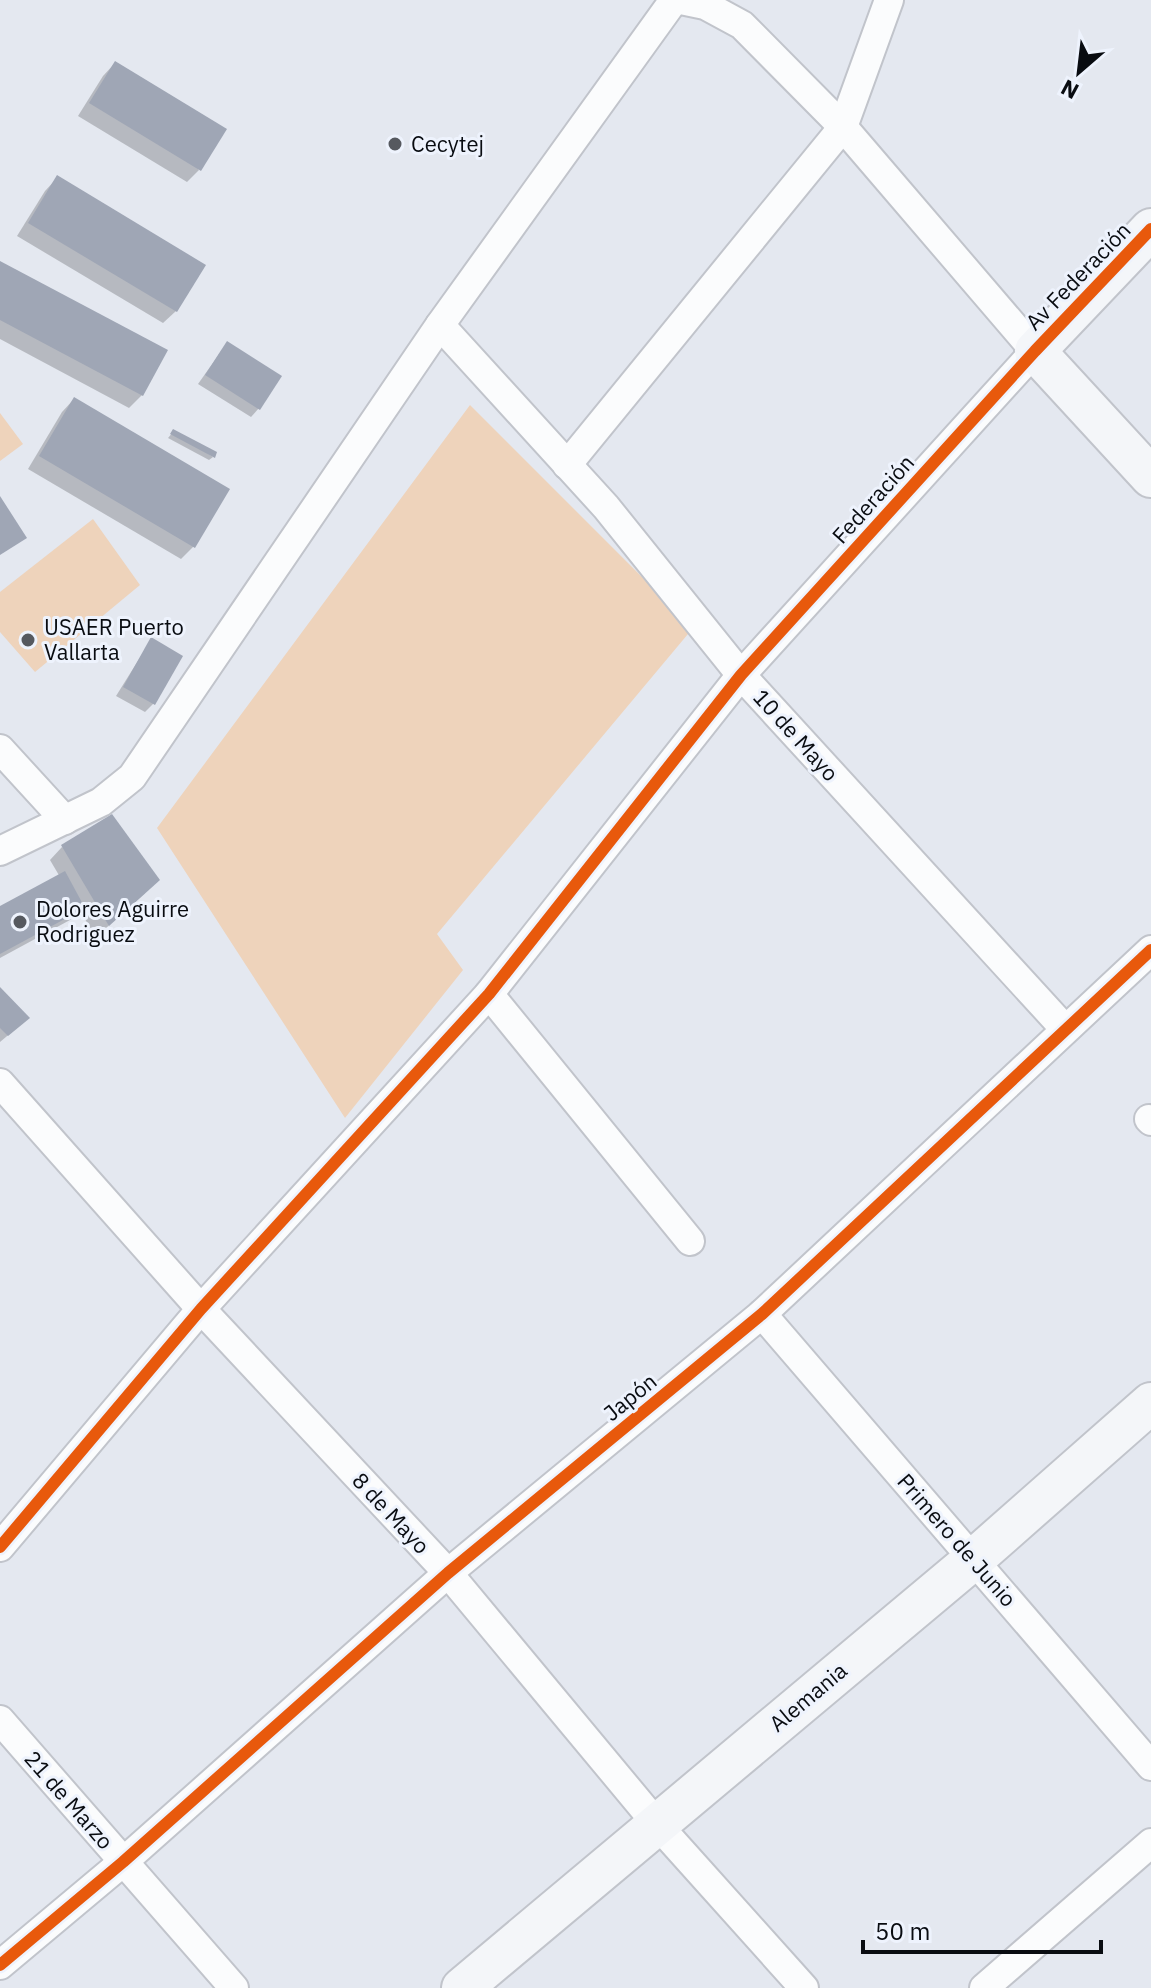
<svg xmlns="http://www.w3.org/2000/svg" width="1151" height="1988" viewBox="0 0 1151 1988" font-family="'IBM Plex Sans',sans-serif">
<rect width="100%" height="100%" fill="#e4e8f0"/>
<g fill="#eed3bb">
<path d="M470 405 693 628 437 934 463 970 345 1118 157 828Z"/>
<path d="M0 413 23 444 0 461Z"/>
<path d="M93 519 140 585 35 672 0 632V592Z"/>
</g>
<g fill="#0003">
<path d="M115 63 199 170 187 182 78 116 103 76Z"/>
<path d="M57 178 176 311 163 323 17 236 45 191Z"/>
<path d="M0 265 142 395 129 408 0 339Z"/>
<path d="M227 343 259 408 251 417 198 384Z"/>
<path d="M74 399 194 546 181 559 28 469 62 412Z"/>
<path d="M174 431 213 457 209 460 168 438Z"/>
<path d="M151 640 153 704 145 712 116 696Z"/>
<path d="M62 847 145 893 96 937 80 911 70 920 0 958V908L60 877 50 860Z"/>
<path d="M0 990 19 1026 0 1042Z"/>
</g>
<g fill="#9fa6b5">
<path d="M115 61 227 129 201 171 89 103Z"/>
<path d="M57 175 206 265 177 312 28 223Z"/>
<path d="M0 261 168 350 143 396 0 320Z"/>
<path d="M227 341 282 376 260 410 205 375Z"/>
<path d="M74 397 230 489 195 548 39 456Z"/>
<path d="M173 429 217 452 215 458 170 434Z"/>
<path d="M0 496 27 538 0 555Z"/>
<path d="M151 637 183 656 155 705 123 687Z"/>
<path d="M112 814 160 880 109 926 61 845Z"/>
<path d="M65 871 85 908 0 954V906Z"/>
<path d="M0 987 30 1018 8 1036 0 1028Z"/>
</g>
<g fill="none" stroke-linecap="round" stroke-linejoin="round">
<defs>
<g id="street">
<path d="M440 325 606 507 741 675 1065 1029"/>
<path d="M567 465 843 127 889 0"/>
<path d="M0 749 65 820"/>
<path d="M0 851 101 802 132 777 440 325 674 0"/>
<path d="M489 994 690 1241"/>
<path d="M0 1083 201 1309 448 1573 656 1823 804 1988"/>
<path d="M1149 1119 1151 1121"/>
<path d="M762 1314 1151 1766"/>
<path d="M0 1547 201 1309 489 994 741 675 1035 351 843 127 742 25 705 5 681 0"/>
<path d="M0 1720 234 1988"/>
<path d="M0 1965 123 1862 448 1573 762 1314 1151 950"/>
<path d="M984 1988 1151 1843"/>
</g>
<g id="secondary">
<path d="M1151 229 1035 351 1151 477"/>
<path d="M462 1988 974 1559 1151 1403"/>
</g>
</defs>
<use href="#street" stroke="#c1c4cb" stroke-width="32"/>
<use href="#secondary" stroke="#c1c4cb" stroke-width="44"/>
<use href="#street" stroke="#fbfcfd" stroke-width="28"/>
<use href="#secondary" stroke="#f4f6f9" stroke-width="40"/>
<defs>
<g id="cycleway">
<path d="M0 1547 201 1309 489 994 741 675 1035 351 1151 229"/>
<path d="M0 1965 123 1862 448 1573 762 1314 1151 950"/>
</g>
</defs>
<use href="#cycleway" stroke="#eef3fd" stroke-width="17"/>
<use href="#cycleway" stroke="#e8590c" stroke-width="12"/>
</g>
<g fill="#56595f" stroke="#eef3fd" stroke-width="3">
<circle cx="395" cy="144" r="8"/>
<circle cx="28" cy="640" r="8"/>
<circle cx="20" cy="922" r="8"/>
</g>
<g text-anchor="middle" stroke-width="6" stroke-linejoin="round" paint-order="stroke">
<g font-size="22" fill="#090c11" stroke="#eef3fd" text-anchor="start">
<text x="411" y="152">Cecytej</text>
<text x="44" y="635">USAER Puerto<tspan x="44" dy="25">Vallarta</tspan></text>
<text x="36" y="917">Dolores Aguirre<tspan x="36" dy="25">Rodriguez</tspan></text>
</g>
<g font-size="22" fill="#090c11" stroke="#eef3fd">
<text transform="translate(1078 276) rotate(-46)" y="8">Av Federación</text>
<text transform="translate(873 499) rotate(-48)" y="8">Federación</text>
<text transform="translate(796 735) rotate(48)" y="8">10 de Mayo</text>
<text transform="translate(630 1397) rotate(-39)" y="8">Japón</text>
<text transform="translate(391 1513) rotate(47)" y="8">8 de Mayo</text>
<text transform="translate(957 1540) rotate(49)" y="8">Primero de Junio</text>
<text transform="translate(808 1697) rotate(-40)" y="8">Alemania</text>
<text transform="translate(69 1800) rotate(49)" y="8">21 de Marzo</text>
</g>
</g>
<g transform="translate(1079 72) rotate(208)" stroke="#eef3fd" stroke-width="6" paint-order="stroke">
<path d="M0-6L14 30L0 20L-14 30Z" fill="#090c11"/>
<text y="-12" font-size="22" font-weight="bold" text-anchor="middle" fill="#090c11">N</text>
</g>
<path d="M863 1940v12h238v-12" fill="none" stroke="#090c11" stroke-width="4"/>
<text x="875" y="1940" font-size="24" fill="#090c11" stroke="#eef3fd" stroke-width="6" paint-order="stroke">50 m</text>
</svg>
